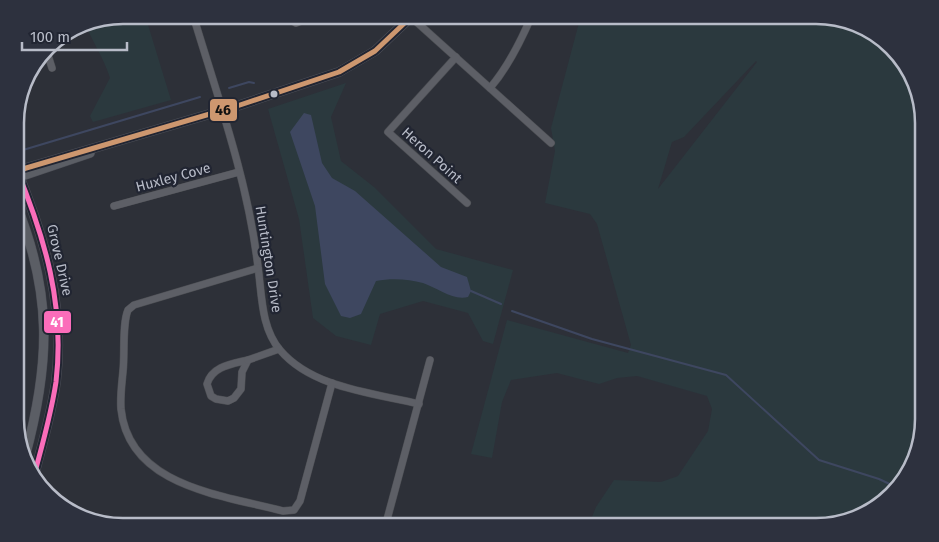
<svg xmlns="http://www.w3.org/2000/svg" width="939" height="542" viewBox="0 0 939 542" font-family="'Fira Sans',sans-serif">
<rect width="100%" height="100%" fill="#2d3038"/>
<g fill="#2b393e" fill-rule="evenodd">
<path d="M123 15H145L171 100 93 122 90 116 110 78C104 58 92 42 85 22Z"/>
<path d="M581 15H817L870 30 906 63 924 115V426L909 473 870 512 823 527H588L596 507 614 480 661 482 678 476 708 431 712 409 707 396 637 376 617 378 599 384 557 373 511 380 502 402 492 458 471 454 507 320 628 353 631 345 597 224 590 214 545 203 555 151 551 128ZM756 61 757 62 658 189 672 142 684 137Z"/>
<path d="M346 83 331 117 341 161 374 187 436 249 513 270 493 344 483 341 468 313 423 301 380 314 371 345 336 336 313 318 299 219 268 109Z"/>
</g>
<path fill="#3e4760" d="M304 113 311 115 322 163 332 178 355 191 441 267 467 277 471 291 468 297C453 301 438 288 423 283 409 279 391 278 376 281L361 314 350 318 341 316 325 284 315 206 290 132Z"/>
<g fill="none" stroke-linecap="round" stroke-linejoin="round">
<g stroke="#3e4760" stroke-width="2">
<path d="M229 88 249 82 254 83"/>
<path d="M23 150 200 97"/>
<path d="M471 291 501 304"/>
<path d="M512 311 592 339 726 375 819 460 879 479 896 487"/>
</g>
<defs>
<g id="street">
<path d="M193 15C218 98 248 181 258 267 262 295 261 328 280 350 312 388 373 393 419 404"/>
<path d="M289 15 291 20 296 23 316 15"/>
<path d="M411 17 551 143"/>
<path d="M46 49 52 68"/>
<path d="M456 57 388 132 467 203"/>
<path d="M490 88C508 67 521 41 532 15"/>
<path d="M114 206 239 172"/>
<path d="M258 268 134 305 128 310C122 324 125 354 123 371 122 383 120 396 121 409 129 487 223 495 283 511L294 510 300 501 332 383"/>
<path d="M248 360 242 372 241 389 234 398 228 401 216 399 211 396 207 384C212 366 232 364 248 360Z"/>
<path d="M248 360 279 349"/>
<path d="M385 527 430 360"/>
</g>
<g id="secondary">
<path d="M16 168C45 238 65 305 56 382 51 415 42 447 33 479"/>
<path d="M16 171 237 106 339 72 375 51 413 15"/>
<path d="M16 178 90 153"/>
<path d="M16 204C53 295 50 364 25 457"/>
</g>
</defs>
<use href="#street" stroke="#4b4d52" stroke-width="8"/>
<use href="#secondary" stroke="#4b4d55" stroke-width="10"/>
<use href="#street" stroke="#5d5f66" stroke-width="7"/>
<use href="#secondary" stroke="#5b5e65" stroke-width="9"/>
<defs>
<path id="bus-1" d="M16 168C45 238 65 305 56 382 51 415 42 447 33 479"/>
<path id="bus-2" d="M16 171 237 106 339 72 375 51 413 15"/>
</defs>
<use href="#bus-1" stroke="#212532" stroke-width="9"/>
<use href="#bus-2" stroke="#212532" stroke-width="9"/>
<use href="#bus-1" stroke="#fb6dba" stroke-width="5"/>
<use href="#bus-2" stroke="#cd976f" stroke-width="5"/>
</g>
<circle fill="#b8bcc8" stroke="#212532" stroke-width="2" cx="274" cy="94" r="4.5"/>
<g text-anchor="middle" stroke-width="4.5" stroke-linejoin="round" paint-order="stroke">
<g font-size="14" fill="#b8bcc8" stroke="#212532">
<text transform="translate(432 155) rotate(42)" y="5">Heron Point</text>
<text transform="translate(173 177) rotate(-15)" y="5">Huxley Cove</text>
<text transform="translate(269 259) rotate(81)" y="5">Huntington Drive</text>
<text transform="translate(60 260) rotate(77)" y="5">Grove Drive</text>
</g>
</g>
<path d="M0 0H939V542H0ZM123 24H816A99 99 0 0 1 915 123V419A99 99 0 0 1 816 518H123A99 99 0 0 1 24 419V123A99 99 0 0 1 123 24Z" fill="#2d313e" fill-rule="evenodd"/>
<path fill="none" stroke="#b8bcc8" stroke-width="2.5" d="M123 24H816A99 99 0 0 1 915 123V419A99 99 0 0 1 816 518H123A99 99 0 0 1 24 419V123A99 99 0 0 1 123 24Z"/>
<g stroke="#212532" stroke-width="2">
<rect x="209" y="98" width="29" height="24" rx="5" fill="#cd976f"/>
<rect x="43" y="310" width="29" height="24" rx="5" fill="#fb6dba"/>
</g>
<g font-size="14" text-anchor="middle" font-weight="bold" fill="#fff">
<text x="57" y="327">41</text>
</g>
<g font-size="14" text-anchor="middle" font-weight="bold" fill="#111">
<text x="223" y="115">46</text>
</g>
<path d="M22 42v8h105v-8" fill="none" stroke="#b8bcc8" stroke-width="2.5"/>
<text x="30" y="42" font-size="15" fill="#b8bcc8" stroke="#212532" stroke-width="4" paint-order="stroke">100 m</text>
</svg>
